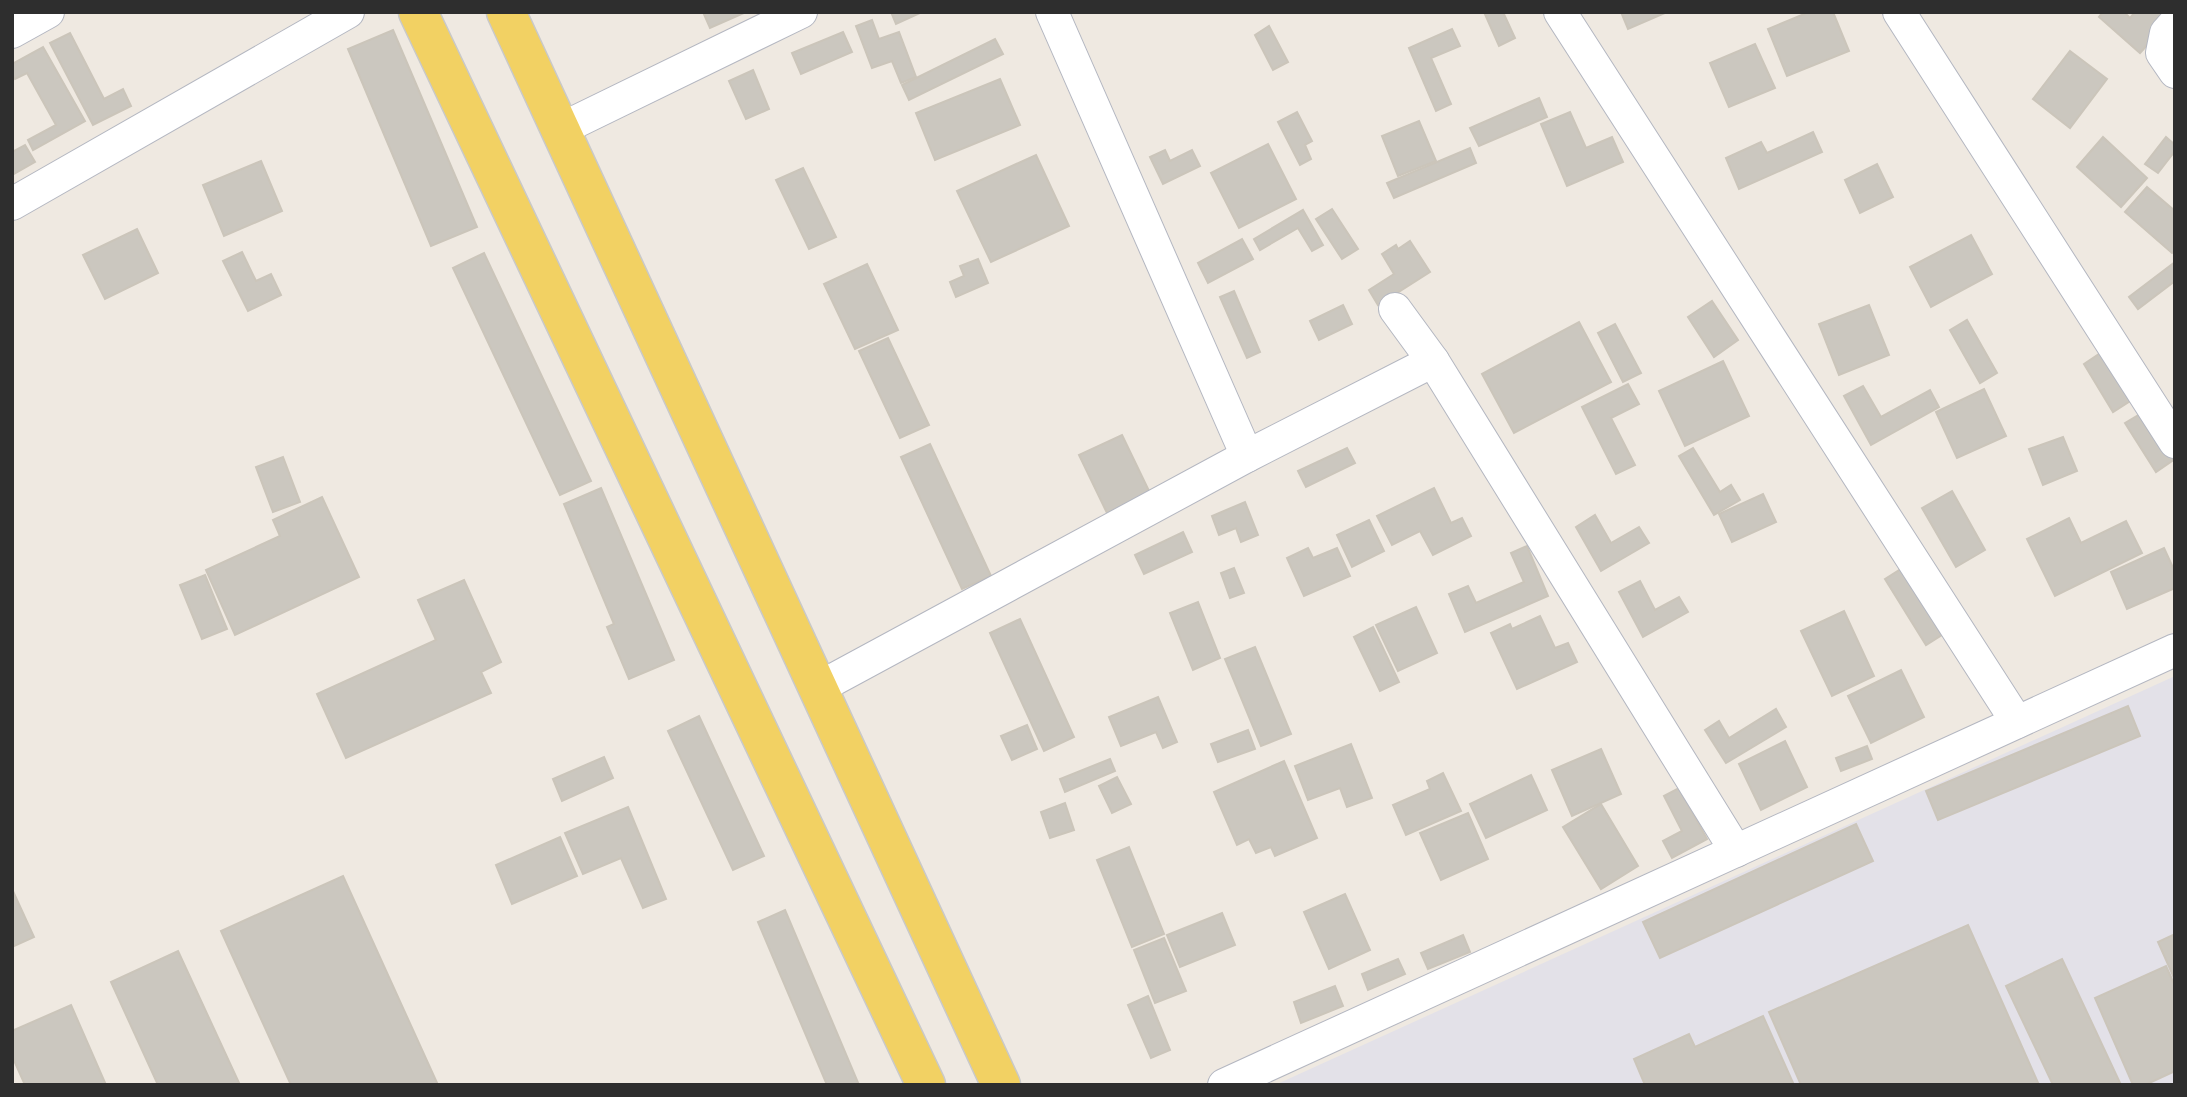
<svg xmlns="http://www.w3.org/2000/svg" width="2187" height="1097" viewBox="0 0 2187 1097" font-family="'Noto Sans',sans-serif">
<rect width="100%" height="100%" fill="#efe9e1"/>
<path fill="#e3e1e8" d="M2175 676V1085H1275Z"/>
<g fill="#cbc7bf" stroke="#cbc5ba" stroke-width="2">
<path d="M703 12H746L710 28Z"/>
<path d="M891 12H922L896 24Z"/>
<path d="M1484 12H1503L1515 38 1499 46Z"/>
<path d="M1621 12H1667L1628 29Z"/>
<path d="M1809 12H1833L1849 51 1787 76 1768 29Z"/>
<path d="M2103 12H2124L2130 18 2135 12H2175V14L2140 53 2099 17Z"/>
<path d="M872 20 879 39 899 32 916 77 901 83 892 61 872 68 856 26Z"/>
<path d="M1269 26 1288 62 1273 70 1255 35Z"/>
<path d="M1452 29 1460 46 1431 58 1451 104 1436 111 1409 48Z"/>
<path d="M393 30 477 227 431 246 348 49Z"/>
<path d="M843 32 852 52 801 74 792 53Z"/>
<path d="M70 33 104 99 123 89 131 106 93 125 50 43Z"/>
<path d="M995 39 1003 54 909 100 902 85Z"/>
<path d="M1755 44 1775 88 1729 107 1710 63Z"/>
<path d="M43 47 85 121 33 150 28 140 56 125 27 73 15 79 12 74V64Z"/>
<path d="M2070 51 2107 79 2070 128 2033 99Z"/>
<path d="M753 70 769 109 746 119 729 81Z"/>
<path d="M1000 79 1020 125 935 160 916 113Z"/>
<path d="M1539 98 1547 117 1479 146 1470 128Z"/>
<path d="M1297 112 1312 141 1305 145 1311 159 1300 165 1278 122Z"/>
<path d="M1570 112 1586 148 1612 137 1623 162 1567 186 1541 124Z"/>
<path d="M1419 121 1436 161 1398 176 1382 136Z"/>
<path d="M1813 132 1822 152 1739 189 1726 158 1761 142 1767 153Z"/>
<path d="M2103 137 2147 178 2121 207 2077 167Z"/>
<path d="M2166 137 2175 145V151L2158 173 2145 164Z"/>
<path d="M1268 144 1296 199 1239 228 1211 173Z"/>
<path d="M25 145 35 162 12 175V152Z"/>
<path d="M1470 148 1476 163 1394 198 1387 183Z"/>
<path d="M1165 150 1170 161 1192 150 1200 166 1163 184 1150 157Z"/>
<path d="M1036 155 1069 226 991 262 957 191Z"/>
<path d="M261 161 282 211 224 236 203 185Z"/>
<path d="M1877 164 1893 197 1860 213 1845 180Z"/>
<path d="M803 168 836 237 809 249 776 180Z"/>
<path d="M2147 187 2175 211V250L2172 253 2125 212Z"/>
<path d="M1332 209 1358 249 1342 259 1316 219Z"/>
<path d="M1303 210 1323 245 1312 251 1298 228 1260 250 1254 239Z"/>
<path d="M137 229 158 273 105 299 83 255Z"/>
<path d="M1971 235 1992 274 1931 307 1910 267Z"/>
<path d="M1242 239 1253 259 1208 283 1198 263Z"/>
<path d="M1410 241 1430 272 1378 305 1369 290 1394 274 1382 254 1396 245 1398 249Z"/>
<path d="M242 252 256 281 271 274 281 295 248 311 223 261Z"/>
<path d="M484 253 591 481 560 495 453 268Z"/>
<path d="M978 259 988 283 956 297 950 282 964 276 960 266Z"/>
<path d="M2175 262V281L2138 309 2129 297Z"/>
<path d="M867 264 898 330 855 349 824 284Z"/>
<path d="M1234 291 1260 352 1247 358 1220 297Z"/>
<path d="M1712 301 1738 340 1714 357 1688 317Z"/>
<path d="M1343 305 1352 324 1319 340 1310 321Z"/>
<path d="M1869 305 1889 355 1839 375 1819 324Z"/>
<path d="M1967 320 1997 373 1980 383 1950 330Z"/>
<path d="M1579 322 1611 382 1514 433 1482 374Z"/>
<path d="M1615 324 1641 373 1623 382 1598 333Z"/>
<path d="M888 338 929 425 900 438 859 351Z"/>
<path d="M2105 350 2135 398 2113 412 2084 364Z"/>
<path d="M1723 361 1749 416 1685 446 1659 391Z"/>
<path d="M1628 384 1639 404 1611 418 1635 465 1616 474 1582 407Z"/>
<path d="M1863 386 1881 417 1930 390 1939 407 1871 445 1844 396Z"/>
<path d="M1984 389 2006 436 1957 458 1936 412Z"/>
<path d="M2145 411 2175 459 2156 472 2125 423Z"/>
<path d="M1122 435 1150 493 1107 513 1079 455Z"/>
<path d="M2063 437 2077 471 2043 485 2029 449Z"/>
<path d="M930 444 991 576 962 589 901 457Z"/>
<path d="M1347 448 1355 463 1306 487 1298 471Z"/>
<path d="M1693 448 1720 492 1731 485 1740 500 1714 515 1679 456Z"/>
<path d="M283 457 300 502 273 512 256 467Z"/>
<path d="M601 488 674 660 629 679 607 627 614 624 564 504Z"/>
<path d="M1434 488 1451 523 1462 518 1471 536 1433 555 1420 531 1392 545 1377 516Z"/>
<path d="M1952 491 1985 550 1956 567 1922 508Z"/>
<path d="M1763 494 1776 522 1732 542 1719 514Z"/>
<path d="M322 497 359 577 235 635 206 570 280 536 273 520Z"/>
<path d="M1245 502 1258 535 1241 542 1236 528 1219 535 1212 516Z"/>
<path d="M1595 515 1611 543 1639 527 1649 543 1601 571 1576 527Z"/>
<path d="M2069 518 2081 543 2126 521 2142 553 2055 596 2027 539Z"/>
<path d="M1369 520 1384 551 1352 567 1337 535Z"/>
<path d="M1183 532 1192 552 1144 574 1135 555Z"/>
<path d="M1527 546 1548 596 1465 632 1449 594 1468 586 1476 603 1524 582 1511 553Z"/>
<path d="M1308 548 1313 558 1337 548 1350 576 1304 596 1287 558Z"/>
<path d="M2164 548 2175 572V588L2127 609 2111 572Z"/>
<path d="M1234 568 1244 593 1230 598 1221 573Z"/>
<path d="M1901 569 1942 635 1926 645 1885 579Z"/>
<path d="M205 575 227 629 202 639 180 585Z"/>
<path d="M464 580 501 662 481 672 491 693 346 758 317 694 436 640 418 600Z"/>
<path d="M1640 581 1655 610 1679 597 1688 612 1643 637 1619 592Z"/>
<path d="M1198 602 1220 658 1193 670 1170 613Z"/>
<path d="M1416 607 1437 653 1398 671 1376 625Z"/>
<path d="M1844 611 1874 676 1832 696 1801 631Z"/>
<path d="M1540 616 1555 648 1568 643 1577 662 1517 689 1491 633 1510 624 1512 629Z"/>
<path d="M1020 619 1074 737 1044 751 990 633Z"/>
<path d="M1373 627 1399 682 1380 691 1354 637Z"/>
<path d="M1255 647 1291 734 1261 746 1225 659Z"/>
<path d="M1901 670 1924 717 1871 743 1848 696Z"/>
<path d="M1158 697 1177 742 1163 748 1156 732 1121 746 1109 717Z"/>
<path d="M2128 706 2140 736 1938 820 1926 791Z"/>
<path d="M1776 709 1786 727 1726 763 1705 730 1719 721 1729 738Z"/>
<path d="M699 716 764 856 733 870 668 731Z"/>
<path d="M1027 725 1037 749 1012 760 1001 736Z"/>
<path d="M1248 730 1255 749 1218 762 1211 744Z"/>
<path d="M1785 741 1807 787 1761 810 1739 764Z"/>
<path d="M1351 744 1372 798 1347 807 1340 788 1308 800 1295 766Z"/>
<path d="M1867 746 1872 759 1841 771 1836 758Z"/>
<path d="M1601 749 1621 794 1572 816 1552 770Z"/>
<path d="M604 757 613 778 562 801 553 779Z"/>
<path d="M1110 759 1115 771 1065 792 1060 779Z"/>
<path d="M1284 761 1317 838 1275 856 1271 847 1256 853 1249 839 1237 845 1214 792Z"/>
<path d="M1443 773 1461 811 1406 835 1393 805 1430 789 1427 781Z"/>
<path d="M1531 775 1547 810 1486 838 1470 804Z"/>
<path d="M1117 777 1131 804 1112 813 1099 786Z"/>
<path d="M1679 788 1707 839 1672 858 1663 841 1682 831 1664 796Z"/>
<path d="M1065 803 1074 830 1050 838 1041 812Z"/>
<path d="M1601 804 1638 866 1601 889 1563 827Z"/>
<path d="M628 807 666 899 643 908 621 858 583 874 565 833Z"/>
<path d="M1468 813 1488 859 1441 880 1420 833Z"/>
<path d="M1856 824 1873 861 1660 958 1643 922Z"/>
<path d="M560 837 577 876 512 904 496 865Z"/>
<path d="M1129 847 1164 934 1132 947 1097 860Z"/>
<path d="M343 876 438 1085H291L221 931Z"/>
<path d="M12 889 34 937 12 947Z"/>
<path d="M1345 894 1370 950 1329 969 1304 912Z"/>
<path d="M785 910 859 1085H827L758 922Z"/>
<path d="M1222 913 1235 945 1180 967 1167 935Z"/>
<path d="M1968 925 2039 1085H1801L1769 1012Z"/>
<path d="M2175 934V980L2158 942Z"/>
<path d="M1463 935 1470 952 1428 969 1421 953Z"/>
<path d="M1164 938 1186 991 1155 1003 1134 950Z"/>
<path d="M178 951 240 1085H158L111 982Z"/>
<path d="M1398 959 1405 974 1368 990 1362 974Z"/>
<path d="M2062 959 2121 1085H2053L2006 986Z"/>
<path d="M2166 966 2175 986V1071L2145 1085H2133L2095 998Z"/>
<path d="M1335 986 1343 1006 1301 1023 1294 1002Z"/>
<path d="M1148 996 1170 1050 1151 1058 1128 1005Z"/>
<path d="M71 1005 106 1085H25L12 1056V1031Z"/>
<path d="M1763 1016 1794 1085H1645L1634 1059 1689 1034 1695 1047Z"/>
</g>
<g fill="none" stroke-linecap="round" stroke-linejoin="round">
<defs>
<g id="minor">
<path d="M1052 12 1247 456"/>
<path d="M1560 12 2017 722"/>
<path d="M1899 12 2175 442"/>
<path d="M2175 23 2166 33 2162 53 2175 72"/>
<path d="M12 32 48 12"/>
<path d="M561 129 801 12"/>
<path d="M12 204 348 12"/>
<path d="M1395 309 1433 361 1736 851"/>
<path d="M818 688 1247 456 1433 361"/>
<path d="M1224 1085 2175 650"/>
</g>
<g id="major">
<path d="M418 12 926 1085"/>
<path d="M506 12 1001 1085"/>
</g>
</defs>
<use href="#minor" stroke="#b4b7c1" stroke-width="34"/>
<use href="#major" stroke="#c9c9c9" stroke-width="41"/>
<use href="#minor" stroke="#fff" stroke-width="32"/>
<use href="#major" stroke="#f2d163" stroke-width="38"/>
</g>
<rect width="2187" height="1097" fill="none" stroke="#2e2e2e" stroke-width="28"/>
</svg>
